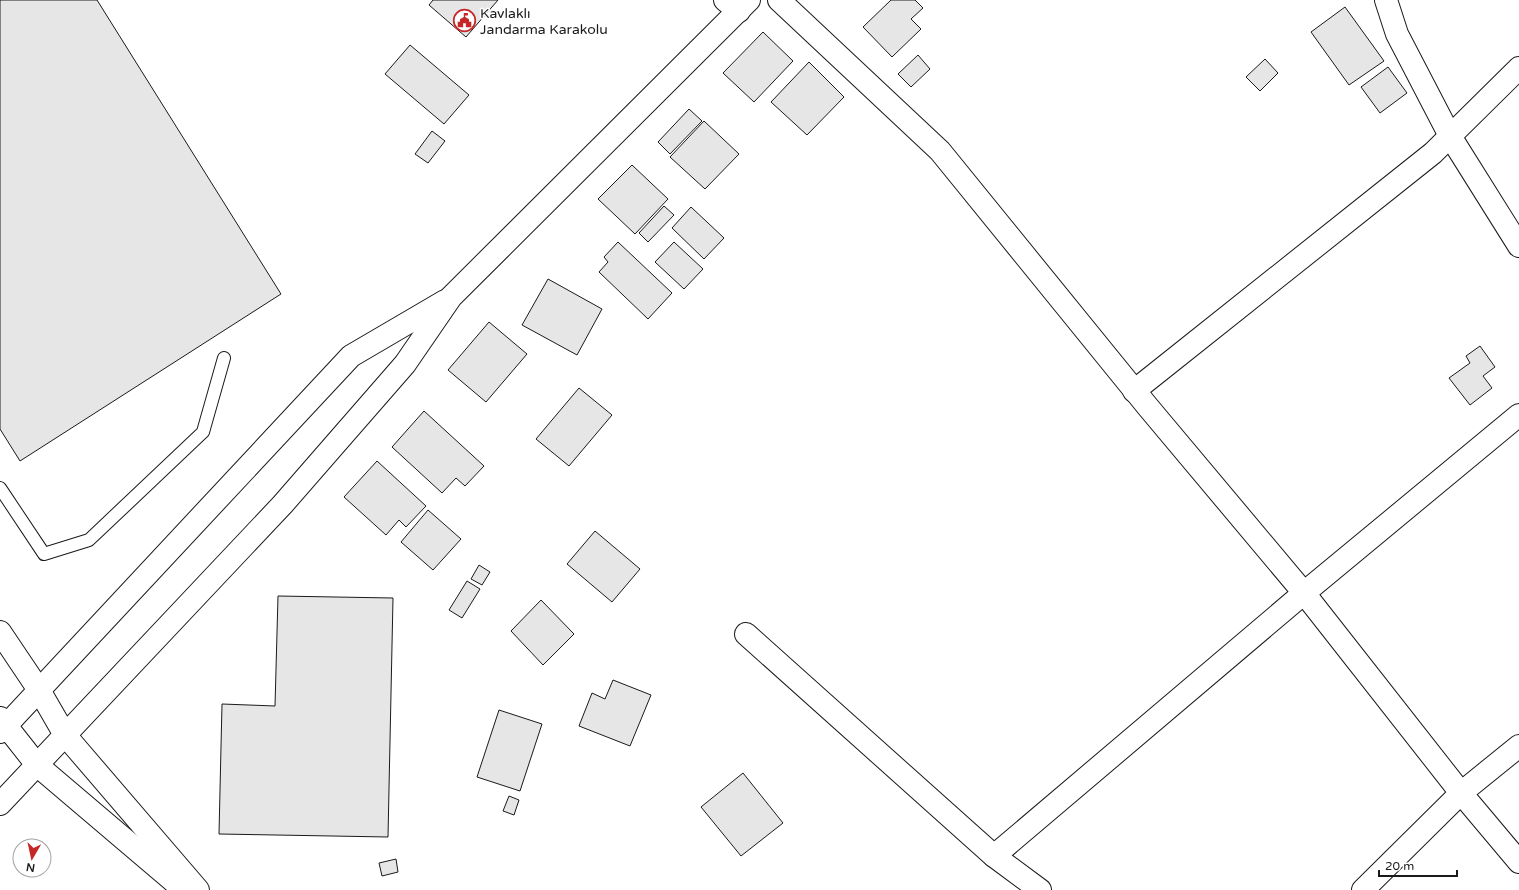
<svg xmlns="http://www.w3.org/2000/svg" width="1519" height="890" viewBox="0 0 1519 890" font-family="'Varela Round',sans-serif">
<rect width="100%" height="100%" fill="#fff"/>
<g fill="#e6e6e6" stroke="#1a1a1a">
<path d="M0 0H97L281 294 20 461 0 429Z"/>
<path d="M433 0H498L466 37 429 5Z"/>
<path d="M891 0H915L923 8 911 19 921 29 892 57 863 27Z"/>
<path d="M1345 7 1384 61 1349 85 1311 32Z"/>
<path d="M763 32 793 61 754 102 723 73Z"/>
<path d="M410 45 469 95 444 124 385 74Z"/>
<path d="M918 55 930 69 911 87 898 74Z"/>
<path d="M1265 59 1278 73 1260 91 1246 77Z"/>
<path d="M809 62 844 97 807 135 771 102Z"/>
<path d="M1388 67 1407 93 1380 113 1361 87Z"/>
<path d="M689 109 702 121 670 154 658 142Z"/>
<path d="M704 121 739 154 705 189 670 157Z"/>
<path d="M432 131 445 141 428 163 415 154Z"/>
<path d="M632 165 668 199 635 234 598 199Z"/>
<path d="M664 206 674 215 648 242 639 233Z"/>
<path d="M691 207 724 238 704 259 672 228Z"/>
<path d="M618 242 672 293 648 319 599 272 608 262 604 257Z"/>
<path d="M674 242 703 269 684 289 655 262Z"/>
<path d="M548 279 602 309 577 355 522 325Z"/>
<path d="M489 322 527 354 486 402 448 370Z"/>
<path d="M1480 346 1495 367 1483 376 1492 388 1470 405 1449 378 1470 363 1466 356Z"/>
<path d="M579 388 612 415 569 466 536 439Z"/>
<path d="M424 411 484 466 465 486 456 478 442 493 392 447Z"/>
<path d="M377 461 426 506 406 527 399 520 386 535 344 497Z"/>
<path d="M428 510 461 539 433 570 401 542Z"/>
<path d="M595 531 640 569 612 602 567 564Z"/>
<path d="M479 565 490 572 482 585 471 579Z"/>
<path d="M467 581 480 589 462 618 449 610Z"/>
<path d="M278 596 393 598 388 837 219 834 222 704 275 706Z"/>
<path d="M541 600 574 634 543 665 511 631Z"/>
<path d="M613 680 651 695 630 746 579 726 592 693 605 699Z"/>
<path d="M499 710 542 724 520 791 477 777Z"/>
<path d="M743 773 783 823 741 856 701 807Z"/>
<path d="M509 796 519 800 514 815 503 811Z"/>
<path d="M396 859 398 872 382 876 379 863Z"/>
</g>
<g fill="none" stroke-linecap="round" stroke-linejoin="round">
<defs>
<path id="service" d="M0 488 44 554 89 540 203 432 224 358"/>
<g id="minor">
<path d="M725 0 739 11"/>
<path d="M779 0 940 151 1148 407 1304 593 1461 793 1519 862"/>
<path d="M1386 0 1397 34 1450 136 1519 246"/>
<path d="M1134 391 1433 153 1519 68"/>
<path d="M746 634 994 856 1040 890"/>
<path d="M994 856 1304 593 1519 415"/>
<path d="M1363 890 1461 793 1519 746"/>
</g>
<g id="tertiary">
<path d="M0 632 39 690 65 735 198 890"/>
<path d="M0 718 37 765 184 890"/>
<path d="M0 732 351 356 445 301"/>
<path d="M0 804 283 504 405 364 451 297 749 0"/>
</g>
</defs>
<use href="#service" stroke="#1a1a1a" stroke-width="14"/>
<use href="#minor" stroke="#1a1a1a" stroke-width="24"/>
<use href="#tertiary" stroke="#1a1a1a" stroke-width="24"/>
<use href="#service" stroke="#fff" stroke-width="12"/>
<use href="#minor" stroke="#fff" stroke-width="22"/>
<use href="#tertiary" stroke="#fff" stroke-width="22"/>
</g>
<defs>
<symbol id="civic-ring" viewBox="-11 -11 22 22"><circle r="9.5" fill="#fff" stroke="#c62828" stroke-width="1.5"/><path d="M-.6-6.5H3V-4.5H.6V-3L4-1V1h2V6H-6V1h2V-1L-.6-3ZM-1.2 2.5V6h2.4V2.5Z" fill="#c62828"/></symbol>
</defs>
<g fill-rule="evenodd">
<use href="#civic-ring" x="452" y="8" width="25" height="25"/>
</g>
<g text-anchor="middle" stroke-width="3" stroke-linejoin="round" paint-order="stroke">
<g font-size="14" fill="#1a1a1a" stroke="#fff" text-anchor="start">
<text x="480" y="18">Kavlaklı<tspan x="480" dy="16">Jandarma Karakolu</tspan></text>
</g>
</g>
<g transform="translate(32 858) rotate(189)"><circle r="19" fill="#ffffff" stroke="#a3a3a3"/>
<path d="M0-3L7 15L0 10L-7 15Z" fill="#c62828"/>
<text y="-6" font-size="11" font-weight="bold" text-anchor="middle" fill="#1a1a1a">N</text>
</g>
<path d="M1379 870v6h78v-6" fill="none" stroke="#1a1a1a" stroke-width="2"/>
<text x="1385" y="870" font-size="12" fill="#1a1a1a" stroke="#ffffff" stroke-width="3" paint-order="stroke">20 m</text>
</svg>
